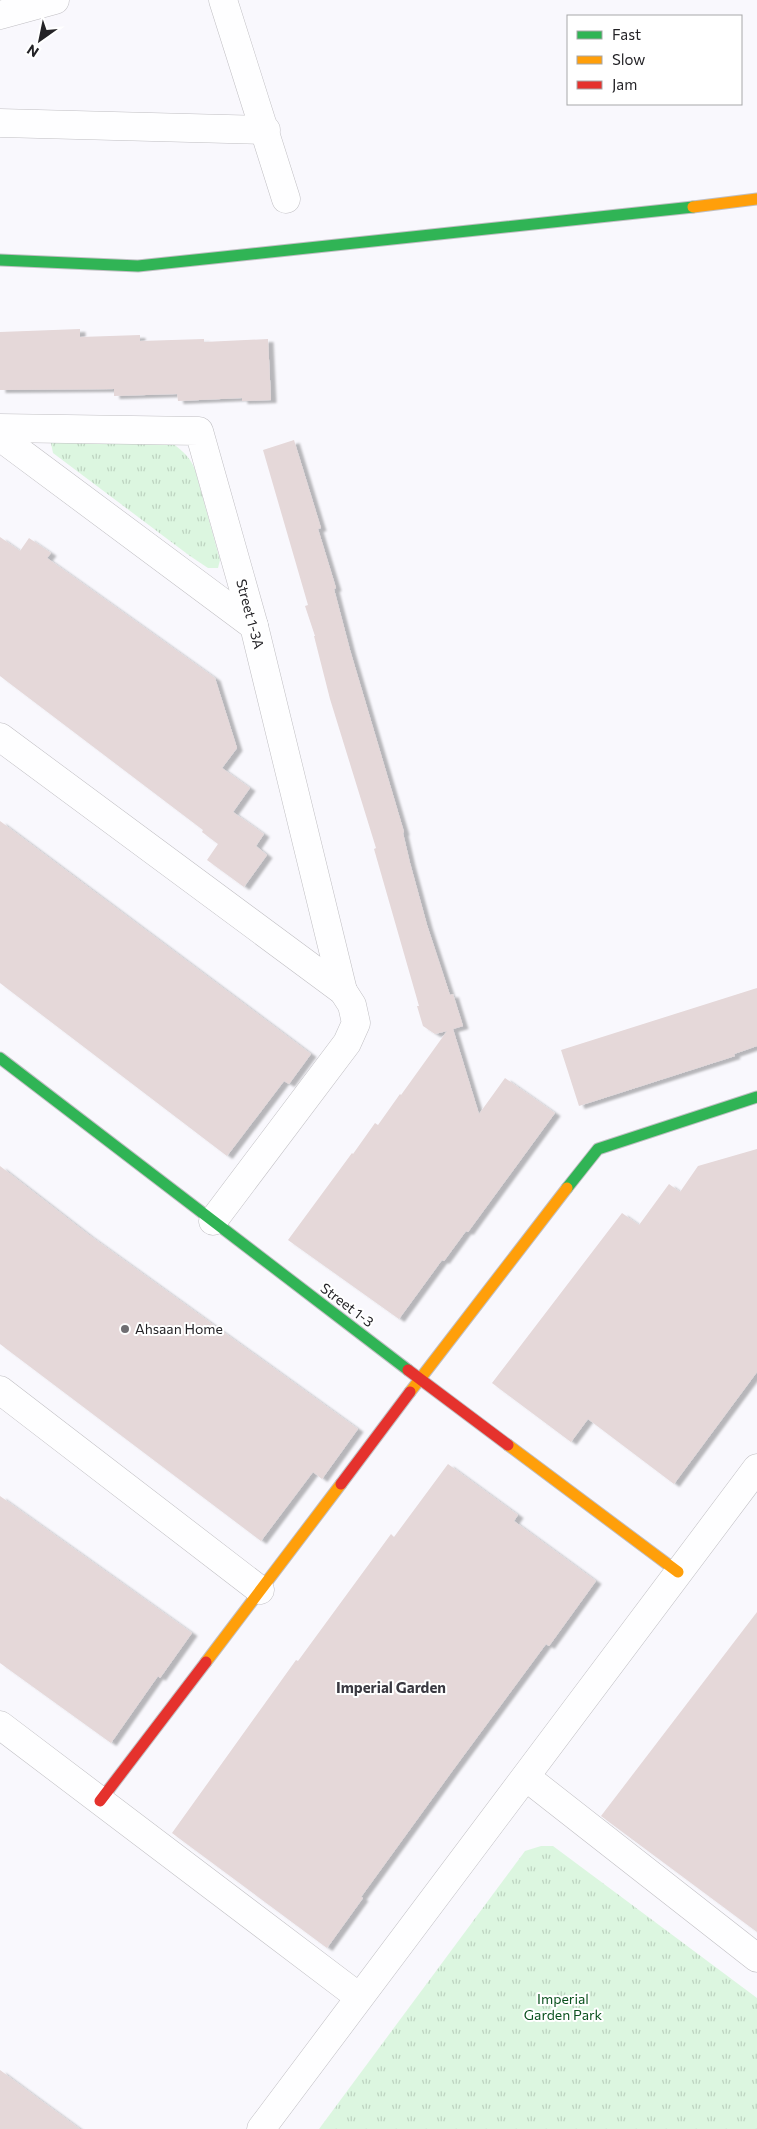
<svg xmlns="http://www.w3.org/2000/svg" width="757" height="2129" viewBox="0 0 757 2129" font-family="Commissioner,sans-serif">
<defs>
<pattern id="park-tufts" width="24" height="20" patternUnits="userSpaceOnUse" patternTransform="scale(1.25)"><rect width="24" height="20" fill="#dcf6e0"/><path d="M3 7l-1-3M5 7V3M7 7l1-3M15 17l-1-3M17 17v-4M19 17l1-3" fill="none" stroke="#bdd3c0"/></pattern>
<filter id="shadow"><feDropShadow dx="5.5" dy="3" stdDeviation="1" flood-color="#0004"/></filter>
</defs>
<rect width="100%" height="100%" fill="#f9f8fd"/>
<g fill="url(#park-tufts)">
<path d="M56 438 172 443C184 452 192 459 196 473L220 560 218 568H208L190 556 53 453 51 443Z"/>
<path d="M541 1846H553L757 1998V2129H319L525 1851Z"/>
</g>
<g fill="#e5d8d9" filter="url(#shadow)">
<path d="M80 329V337L140 335V341L204 339V342L268 339 271 400 242 401V398L178 401 177 394 114 396V389L0 390V332Z"/>
<path d="M294 440 321 528 318 529 336 588 334 589 350 650 404 832 403 833 410 863 427 925 450 995 453 994 463 1026 453 1029 479 1114 505 1078 555 1113 468 1232 466 1231 444 1261 442 1260 399 1319 288 1240 352 1153 353 1154 375 1123 378 1125 400 1094 401 1095 447 1031 435 1034 423 1026 417 1006H419L374 849 376 848 330 699 314 636H315L305 606 308 605 263 450Z"/>
<path d="M0 537 20 551 29 538 51 553 47 558 215 678 237 748 222 768 250 788 233 812 264 834 256 846 267 855 244 887 207 860 218 844 202 832 203 830 0 676Z"/>
<path d="M0 821 311 1054 289 1084 284 1081 227 1156 0 983Z"/>
<path d="M757 988V1046L734 1054 735 1056 579 1106 561 1050Z"/>
<path d="M757 1149V1372L674 1484 588 1419 571 1442 492 1383 622 1213 639 1225 669 1184 680 1192 698 1166Z"/>
<path d="M0 1166 89 1235 358 1429 322 1479 313 1472 261 1541 0 1344Z"/>
<path d="M448 1464 518 1515 514 1521 596 1581 549 1646 546 1644 453 1770 361 1897 363 1898 327 1948 172 1833 296 1660 298 1661 391 1534 394 1537Z"/>
<path d="M0 1496 192 1633 160 1678 158 1676 111 1743 0 1663Z"/>
<path d="M757 1612V1932L601 1816Z"/>
<path d="M0 2070 39 2099 80 2129H0Z"/>
</g>
<g fill="none" stroke-linecap="round" stroke-linejoin="round">
<defs>
<g id="street">
<path d="M223 0 286 199"/>
<path d="M0 15 55 0"/>
<path d="M0 123 266 130"/>
<path d="M0 428 199 431 254 626 343 991"/>
<path d="M0 437 254 626"/>
<path d="M0 737 343 991 352 1005 356 1023 347 1043 213 1221"/>
<path d="M0 1390 260 1590"/>
<path d="M0 1725 359 1997"/>
<path d="M526 1777 757 1958"/>
<path d="M261 2129 757 1468"/>
</g>
<g id="fast">
<path d="M0 260 138 266 693 207"/>
<path d="M0 1058 408 1370"/>
<path d="M567 1188 598 1149 757 1097"/>
</g>
<g id="slow">
<path d="M693 207 757 199"/>
<path d="M410 1392 567 1188"/>
<path d="M508 1445 678 1572"/>
<path d="M206 1662 341 1484"/>
</g>
<g id="jam">
<path d="M408 1370 508 1445"/>
<path d="M341 1484 410 1392"/>
<path d="M100 1801 206 1662"/>
</g>
</defs>
<use href="#street" stroke="#c0bfc3" stroke-width="29"/>
<use href="#fast" stroke="#c0bfc3" stroke-width="13"/>
<use href="#slow" stroke="#c0bfc3" stroke-width="13"/>
<use href="#jam" stroke="#c0bfc3" stroke-width="13"/>
<use href="#street" stroke="#fefeff" stroke-width="28"/>
<use href="#fast" stroke="#30b455" stroke-width="11"/>
<use href="#slow" stroke="#ff9f0a" stroke-width="11"/>
<use href="#jam" stroke="#e5322d" stroke-width="11"/>
</g>
<circle fill="#6f6e72" stroke="#fff" stroke-width="2" cx="125" cy="1329" r="5"/>
<g text-anchor="middle" stroke-width="4" stroke-linejoin="round" paint-order="stroke">
<g font-size="14" fill="#242327" stroke="#fff">
<text transform="translate(250 614) rotate(75)" y="5">Street 1-3A</text>
<text transform="translate(347 1305) rotate(37)" y="5">Street 1-3</text>
</g>
<g font-size="14" fill="#242327" stroke="#fff" text-anchor="start">
<text x="135" y="1334">Ahsaan Home</text>
</g>
<g font-size="14" fill="#0a521e" stroke="#fff">
<text x="563" y="2004">Imperial<tspan x="563" dy="16">Garden Park</tspan></text>
</g>
<g font-size="15" font-weight="bold" fill="#3a3941" stroke="#fff">
<text x="391" y="1693">Imperial Garden</text>
</g>
</g>
<rect x="567" y="15" width="175" height="90" fill="#ffffff" stroke="#a7a7a9"/>
<rect x="577" y="31" width="25" height="8" fill="#30b455" stroke="#a7a7a9"/>
<text x="612" y="40" font-size="15" fill="#242327">Fast</text>
<rect x="577" y="56" width="25" height="8" fill="#ff9f0a" stroke="#a7a7a9"/>
<text x="612" y="65" font-size="15" fill="#242327">Slow</text>
<rect x="577" y="81" width="25" height="8" fill="#e5322d" stroke="#a7a7a9"/>
<text x="612" y="90" font-size="15" fill="#242327">Jam</text>
<g transform="translate(40 40) rotate(213)" stroke="#ffffff" stroke-width="4" paint-order="stroke">
<path d="M0-4L9 19L0 12L-9 19Z" fill="#242327"/>
<text y="-8" font-size="14" font-weight="bold" text-anchor="middle" fill="#242327">N</text>
</g>
</svg>
